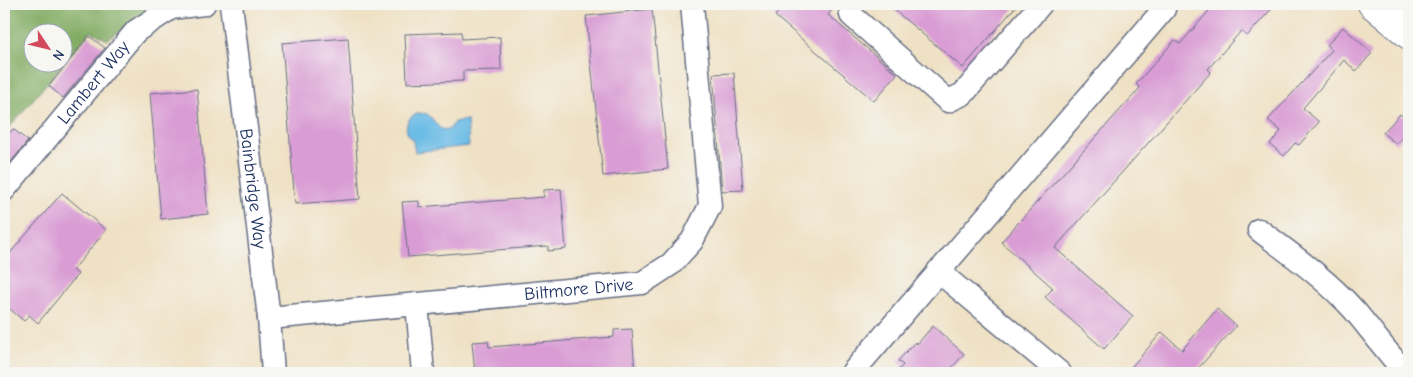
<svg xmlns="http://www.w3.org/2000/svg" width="1413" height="377" viewBox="0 0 1413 377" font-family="'Comic Neue',sans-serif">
<rect width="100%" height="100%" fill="#f6f6f2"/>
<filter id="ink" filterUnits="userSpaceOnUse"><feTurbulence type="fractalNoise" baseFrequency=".02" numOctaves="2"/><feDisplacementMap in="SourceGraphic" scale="10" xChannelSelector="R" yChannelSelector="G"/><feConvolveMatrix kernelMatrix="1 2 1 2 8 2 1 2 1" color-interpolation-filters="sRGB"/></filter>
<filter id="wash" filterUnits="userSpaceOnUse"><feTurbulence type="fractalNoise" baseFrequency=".0096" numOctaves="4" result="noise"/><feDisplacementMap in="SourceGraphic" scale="20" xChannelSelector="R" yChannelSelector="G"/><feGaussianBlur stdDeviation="1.12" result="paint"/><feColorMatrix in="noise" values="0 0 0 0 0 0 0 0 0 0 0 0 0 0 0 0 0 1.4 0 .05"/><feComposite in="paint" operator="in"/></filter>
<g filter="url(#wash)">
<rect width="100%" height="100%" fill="#efe1c4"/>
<path fill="#80aa61" stroke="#4e6c60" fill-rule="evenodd" d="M4 4H157L107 40 91 31 4 134ZM32 32H62V62H32Z"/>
<path fill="#6bbbe6" stroke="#4375a2" d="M419 113 427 114C436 120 437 133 450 129L454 122 467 120 469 146 415 152 413 141C405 133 404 125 411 117Z"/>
<g id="blocks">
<g fill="#d99cd4">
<path d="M785 4H837L828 15 897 74 874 101 775 16Z"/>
<path d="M887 4H1018L963 68Z"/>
<path d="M1215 4H1276L1247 36 1241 31 1208 69 1211 72 1055 248 1133 316 1104 349 1045 297 1053 288 1001 242 1140 88 1136 84 1175 40 1180 44Z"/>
<path d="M652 9 668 169 603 176 586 16Z"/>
<path d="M1343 27 1372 53 1356 71 1344 60 1303 108 1319 122 1299 145 1295 143 1284 156 1270 144 1281 131 1268 120 1332 50 1327 45Z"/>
<path d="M461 32 462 39 500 37 501 70 463 71V81L407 83 405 34Z"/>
<path d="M89 36 105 48 63 98 49 86Z"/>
<path d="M348 38 360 199 295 204 282 43Z"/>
<path d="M734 73 743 190 722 191 713 74Z"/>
<path d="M197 89 208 214 161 219 150 93Z"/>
<path d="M1400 114 1409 122V129L1396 144 1383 133Z"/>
<path d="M13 129 28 141 4 170V139Z"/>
<path d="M561 189 566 249 548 251V246L408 257 402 202 419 201V207L544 197V190Z"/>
<path d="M62 193 106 230 73 270 78 274 38 323 29 315 24 321 4 304V260Z"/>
<path d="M1217 309 1236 326 1194 373H1126L1162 332 1182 350Z"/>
<path d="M933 326 964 354 947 373H896L903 365 898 361 915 342 917 344Z"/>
<path d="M632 329 635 373H475L472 342 488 341 489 347 614 337V330Z"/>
</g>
</g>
</g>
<g filter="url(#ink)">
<use href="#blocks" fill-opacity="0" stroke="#656d82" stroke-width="1"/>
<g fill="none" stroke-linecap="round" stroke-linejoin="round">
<defs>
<g id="minor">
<path id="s1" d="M231 4 269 318 273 373"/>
<path d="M852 4 850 7 851 15 948 101 963 94 1041 4"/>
<path d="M1394 23 1409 4"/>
<path id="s2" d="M4 190 136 31 171 8 204 4"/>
<path d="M1259 230C1292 255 1326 279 1354 310 1372 331 1387 353 1406 373"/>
<path d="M938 271 1060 373"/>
<path d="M417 304 423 373"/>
<path id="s3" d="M269 318 642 283 671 264 692 241 710 206 692 4"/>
<path d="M852 373 1164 9 1165 4"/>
</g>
<path id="major" d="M1372 4 1409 35"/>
</defs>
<use href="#minor" stroke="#656d82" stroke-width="25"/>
<use href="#major" stroke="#656d82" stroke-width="30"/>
<use href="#minor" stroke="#fff" stroke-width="22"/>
<use href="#major" stroke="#fff" stroke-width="28"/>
</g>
</g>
<g text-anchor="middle" stroke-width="5" stroke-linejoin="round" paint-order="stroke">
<g font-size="18" fill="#1b2f5e" stroke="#f6f6f2">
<text dy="6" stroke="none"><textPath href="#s2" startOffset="140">Lambert Way</textPath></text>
<text dy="6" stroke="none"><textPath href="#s1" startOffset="186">Bainbridge Way</textPath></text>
<text dy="6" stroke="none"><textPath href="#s3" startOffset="311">Biltmore Drive</textPath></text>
</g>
</g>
<rect width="1413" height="377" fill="none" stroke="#f6f6f2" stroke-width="20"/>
<g transform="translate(48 48) rotate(125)"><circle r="24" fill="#f6f6f2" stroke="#9ea6b7"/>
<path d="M0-4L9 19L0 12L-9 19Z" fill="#d1495b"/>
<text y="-8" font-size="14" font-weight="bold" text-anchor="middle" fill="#1b2f5e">N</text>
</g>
</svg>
